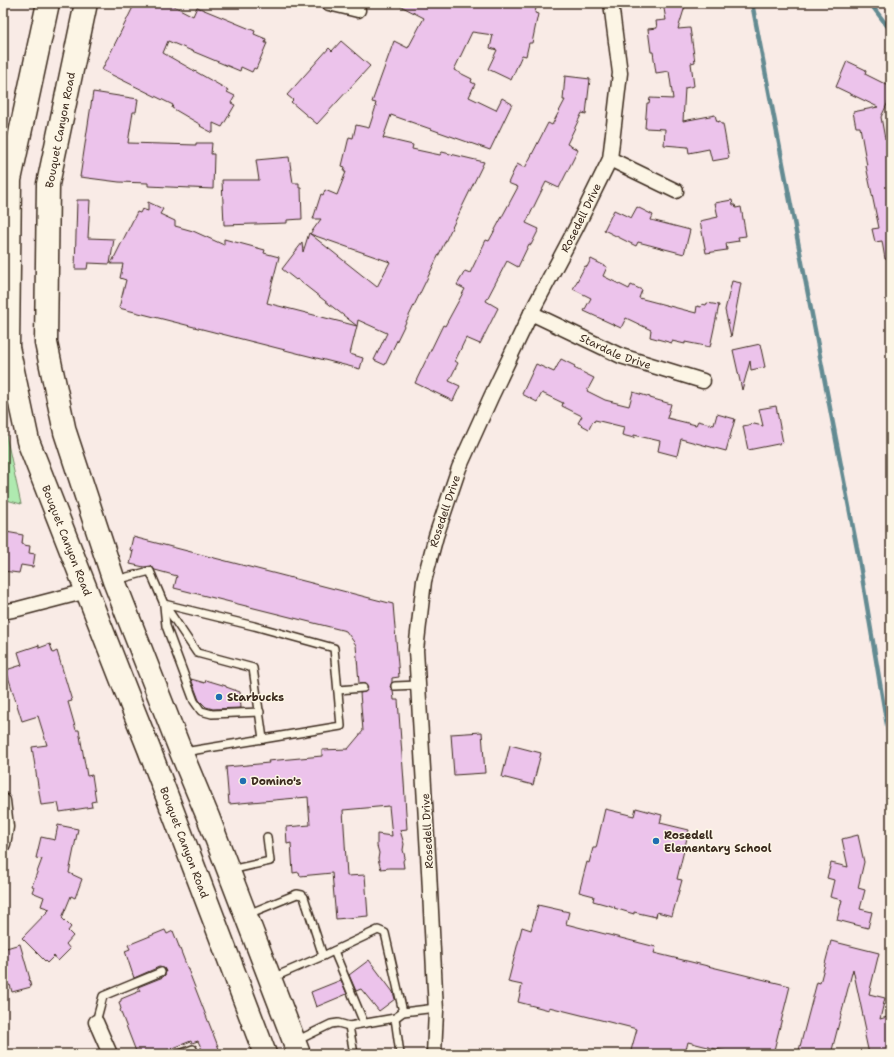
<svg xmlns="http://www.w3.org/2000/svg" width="894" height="1057" viewBox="0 0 894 1057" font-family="'Shantell Sans',sans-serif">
<rect width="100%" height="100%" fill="#f9ebe6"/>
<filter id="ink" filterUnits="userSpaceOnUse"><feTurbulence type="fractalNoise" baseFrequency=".025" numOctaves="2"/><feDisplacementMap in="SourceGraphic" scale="8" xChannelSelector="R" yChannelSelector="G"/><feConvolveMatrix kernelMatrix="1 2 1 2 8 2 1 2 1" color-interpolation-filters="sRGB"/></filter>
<g filter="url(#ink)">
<path fill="#afeab0" stroke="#758a67" d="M3 421 21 504 3 499Z"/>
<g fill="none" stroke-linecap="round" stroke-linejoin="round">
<g stroke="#648b92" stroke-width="4.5">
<path d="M752 3 859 559 891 749"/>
<path d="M870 3 891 31"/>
</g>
</g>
<g fill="#ecc3eb" stroke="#3b2a1e">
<path d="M135 3H168L193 16 197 7 255 31 254 34 266 39 265 43H267L256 69 254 68 252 72 241 67 240 71 168 41 163 53 228 90 227 92 235 96 231 103 235 105 222 127 213 123V133L200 126 201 125 172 108 173 105 102 70Z"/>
<path d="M395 3H537L535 13 538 14 532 43H529L526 56 522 55 511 80 488 69 497 50 490 48 493 35 472 32 454 70 472 79 471 82 475 84 469 97 496 110 502 98 512 104 490 150 391 115 383 138 413 145 412 149 440 155 442 152 484 162 385 365 374 360 387 333 358 320 357 326 297 279 296 280 282 269 302 243 303 252 309 233 377 287 390 262 310 234 321 219H313L321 194 323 195 325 190 337 195 346 172H344L345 167 342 166 349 137 353 138 356 125 369 128 376 106H375L376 103 372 102 394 41 408 48 424 18Z"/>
<path d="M663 3H686L678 29 690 28 695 62 691 63 694 86 685 88 683 121 715 115 717 122 720 121 721 124H723L729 158 712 161 709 149 689 153 688 147 664 145 665 129 645 128 647 103H649L650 98 673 99 669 71 656 73 653 52H651L648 29 657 28 656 21 666 20Z"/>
<path d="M341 41 370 66 317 124 291 102 293 100 287 95 329 48 332 51Z"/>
<path d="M847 61 866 70 865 74 891 87V96L881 117 885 139 891 138V155H889L891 166V259H885L882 241 875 242 872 229 879 228 866 166H867L860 127H856L853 112 878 107 836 87Z"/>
<path d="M565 76 590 79 586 114 582 113 567 144 578 150 559 188 546 182 537 200 526 223 539 229 531 245 529 244 518 267 507 261 486 301 498 308 480 344 466 338 455 361 458 363 449 381 460 386 453 401 415 383 443 325 445 326 465 289 457 285 465 271 470 273 486 240 489 241 518 187 508 183 517 164 525 168 548 123 552 125 565 100H563Z"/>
<path d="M93 92 138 99 136 112H133L128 143 196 145V143H212L211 154H214L213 189 148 186V183L119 182 80 177Z"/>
<path d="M289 157 293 183H299V188H301L302 219 287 220V223L224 225 222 180H259L256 160Z"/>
<path d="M77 200H90L88 238 114 239 110 264 88 263 87 269H75Z"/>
<path d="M732 200 733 205H735L736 208 741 207 746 236 738 237 739 241 726 243 727 250 706 253 700 221 718 217 715 203Z"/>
<path d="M148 202 163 209 160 214 175 221V226L193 231 224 245V239L265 250 264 253 279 257 267 303 357 326 350 354 363 358 360 369 119 308 126 280 120 278 123 264H111L137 212 140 213 142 209 148 211Z"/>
<path d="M637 207 653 215 651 220 690 230 684 254 638 242 636 246 604 230 614 210 631 218Z"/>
<path d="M591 259 607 267 603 276 629 289 631 285 642 290 639 298 696 313 697 306 701 307 702 304 706 305 707 303 719 305 710 347 685 342V344L672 341V343L650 337 651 330 626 318 621 328 584 311 591 298 573 289 585 266 587 267Z"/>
<path d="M732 281 741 283 731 337 725 310Z"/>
<path d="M760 344 765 367 751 370 750 361 742 390 733 350Z"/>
<path d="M561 359 575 366 574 368 594 378 587 391 605 400 629 406 633 392 650 397V398L671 404 667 418 696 425 698 421 714 425 717 414 735 419 726 451 681 439 677 456 658 451 660 441 634 435V438L622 435 624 427 595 420 594 422 593 421 589 429 578 423 582 416 562 406 563 403 542 393 537 402 522 394 536 364 554 372Z"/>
<path d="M776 406 783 443 748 450 743 426 754 424 763 426 759 409Z"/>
<path d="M6 532 23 535 22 544H23V545L30 546 29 553 35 554 33 567 21 565 19 573 3 571V547Z"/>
<path d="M133 537 393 604 399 677 392 678V682L390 687 393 690 394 700H398L404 782 407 829 400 830 404 844 403 850 405 857 403 861 404 868H389L381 869 378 859 379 853 377 846V834L392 836 389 806 343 810 347 876 365 875 368 916 336 919 332 873 300 876 299 872 293 873 291 843 287 844 286 827 310 825 308 797 229 804 226 767 269 763 268 761 322 756V750L348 749 363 731 360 693 365 692 368 688 365 684 359 683 356 645 346 631 174 588 177 576 155 570 151 566 144 567 130 564 133 551 130 550Z"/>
<path d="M50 644 53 653 57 651 72 701 68 702 76 730H79L87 776 92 775 96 801 91 802 92 807 60 812 58 803 41 805 32 747 47 745 38 716 22 721 6 670 22 665 18 652 39 645V648Z"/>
<path d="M191 679 205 683 206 680 226 686V687L240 692 241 708 213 709 206 707 199 700Z"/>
<path d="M482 732 485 773 454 775 451 734Z"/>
<path d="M510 745 541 753 533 785 502 777Z"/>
<path d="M636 808 662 815 660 823 689 830 677 879 682 880 672 916 657 912 656 917 634 912V914L614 908 615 907 593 901 594 896 579 892 587 862 589 863 593 848H596L605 809 634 816Z"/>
<path d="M58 825 78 829 69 873 82 879 75 898 71 896 62 918 71 927 68 931 73 936 66 944 70 949 58 961 54 956 47 963 22 938 50 909 41 906 44 897 32 892 34 887 32 886 42 859 36 858 41 837 55 840Z"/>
<path d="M858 835 864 862 858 888 865 890 860 909 872 912 868 928 837 920 842 900 830 897 834 880 827 878 831 863 848 867 842 839Z"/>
<path d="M538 905 569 912 566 924 656 947 654 953 790 986 773 1054H736L688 1042 685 1054H630L637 1029 549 1007V1010L518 1002 522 985 508 982 522 927 531 930Z"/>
<path d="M165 930 167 934 173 931 221 1054H204L198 1041 192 1043 191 1041 158 1054H137L120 1010 121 1009 119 1002 121 1001V999L140 991 138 987 163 977 165 975 166 972 164 968 159 967 134 978 125 951 130 949 128 945Z"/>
<path d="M831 941 879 953 869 994 885 998 880 1019 891 1016V1054H869L864 1031 866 1030 853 969 831 1054H798L817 982 820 983Z"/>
<path d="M20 944 30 979H29L31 987 12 992 10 985 3 987V949Z"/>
<path d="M369 960 393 992 395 999 379 1011 361 989 356 991 349 975Z"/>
<path d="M341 980 347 994 316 1007 311 992Z"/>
</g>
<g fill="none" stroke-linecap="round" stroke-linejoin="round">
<defs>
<g id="lane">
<path d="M116 580 150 571 164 604 197 653 253 668 263 739 184 752"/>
<path d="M164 604 254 626 334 648 341 726 263 739"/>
<path d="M164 606 166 626 194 701 201 711 212 714 260 712"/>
<path d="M395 686 418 685"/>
<path d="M338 690 363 688"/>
<path d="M230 870 270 861 267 837"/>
<path d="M248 914 297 894 302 895 304 897 323 956 378 930 385 933 403 1012"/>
<path d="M334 951 364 1023"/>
<path d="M272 978 323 956"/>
<path d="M395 1018 400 1054"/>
<path d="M96 1022 103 996 161 972"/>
<path d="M349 1026 354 1054"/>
<path d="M296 1041 331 1024 338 1023 349 1026 395 1018 403 1012 436 1008"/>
<path d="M180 1054 193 1049"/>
</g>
<g id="street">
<path d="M329 3 358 10"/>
<path d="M610 159 676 191"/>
<path id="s1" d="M531 313 621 356 703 381"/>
<path d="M3 612 18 609 87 591"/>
<path d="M3 801 6 827 3 844"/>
<path d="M96 1022 110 1054"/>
<path id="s2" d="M434 1054 436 1011 429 871 416 650 424 581 436 536 459 468 491 397 531 313 576 228 610 159 620 73 611 3"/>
</g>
<g id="primary">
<path id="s3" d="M48 3 10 180 8 347 28 441 133 709 149 749 265 1054"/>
<path d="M86 3 48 184 46 343 65 432 114 581 181 752 208 817 299 1054"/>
</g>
</defs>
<use href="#lane" stroke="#3b2a1e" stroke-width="10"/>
<use href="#street" stroke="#3b2a1e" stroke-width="17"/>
<use href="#primary" stroke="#3b2a1e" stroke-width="25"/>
<use href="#lane" stroke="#fcf5e5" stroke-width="7"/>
<use href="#street" stroke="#fcf5e5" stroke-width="14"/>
<use href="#primary" stroke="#fcf5e5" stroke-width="22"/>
</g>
</g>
<g fill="#1f6fb2" stroke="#fcf5e5" stroke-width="1.5">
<circle cx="219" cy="697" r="4"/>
<circle cx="243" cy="781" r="4"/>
<circle cx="656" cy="841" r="4"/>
</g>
<g text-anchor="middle" stroke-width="3" stroke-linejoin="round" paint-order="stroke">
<g font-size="11" fill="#3b2a1e" stroke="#fcf5e5">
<text transform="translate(60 130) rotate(-79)" y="4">Bouquet Canyon Road</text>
<text dy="4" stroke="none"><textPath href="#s2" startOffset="871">Rosedell Drive</textPath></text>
<text dy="4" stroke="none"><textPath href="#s1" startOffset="93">Stardale Drive</textPath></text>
<text dy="4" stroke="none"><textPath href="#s2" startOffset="547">Rosedell Drive</textPath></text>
<text dy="4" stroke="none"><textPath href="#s3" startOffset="551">Bouquet Canyon Road</textPath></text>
<text transform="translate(427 831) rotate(-93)" y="4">Rosedell Drive</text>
<text dy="4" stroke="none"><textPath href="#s3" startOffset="875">Bouquet Canyon Road</textPath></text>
</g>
<g font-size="11" font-weight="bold" fill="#3b2a1e" stroke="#fcf5e5" text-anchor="start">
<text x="227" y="701">Starbucks</text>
<text x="251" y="785">Domino's</text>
<text x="664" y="839">Rosedell<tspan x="664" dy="13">Elementary School</tspan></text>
</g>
</g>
<rect width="894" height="1057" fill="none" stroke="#fcf5e5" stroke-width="16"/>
<rect x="8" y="8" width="878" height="1041" fill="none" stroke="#3b2a1e" stroke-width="1.5" filter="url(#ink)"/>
</svg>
